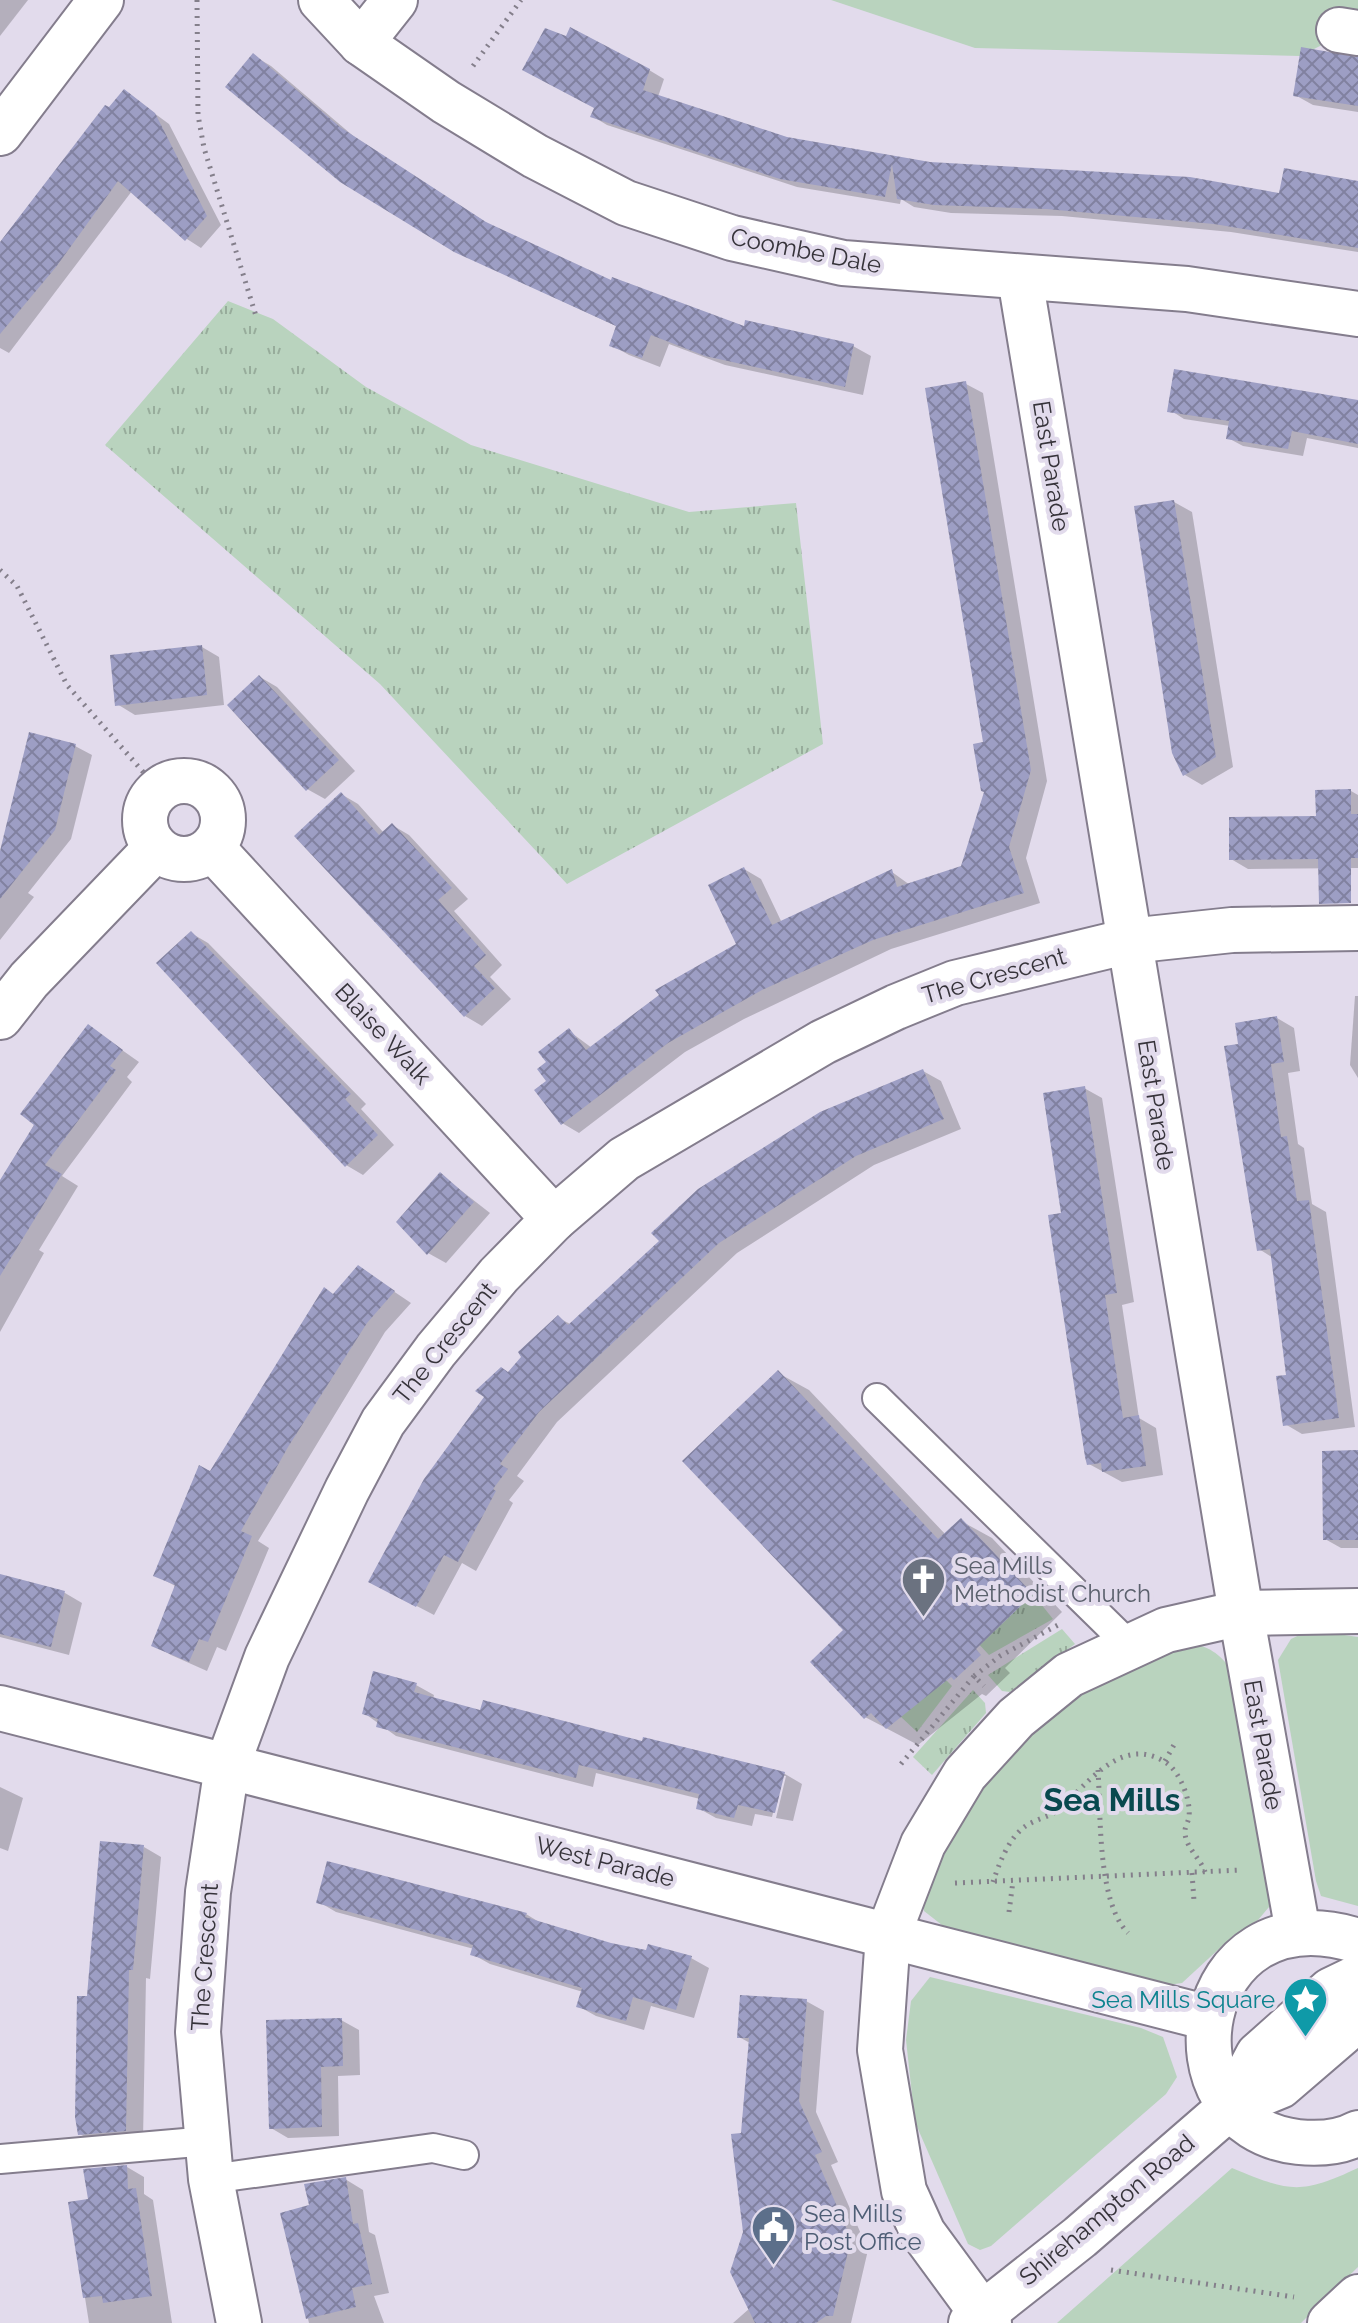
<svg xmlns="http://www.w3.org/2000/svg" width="1358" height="2323" viewBox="0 0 1358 2323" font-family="Raleway,sans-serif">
<defs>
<pattern id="grass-tufts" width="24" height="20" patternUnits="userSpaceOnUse" patternTransform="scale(2)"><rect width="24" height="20" fill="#b9d3be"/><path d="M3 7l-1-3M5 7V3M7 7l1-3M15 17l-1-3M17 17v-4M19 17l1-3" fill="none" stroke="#97ac9b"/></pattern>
<pattern id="building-cross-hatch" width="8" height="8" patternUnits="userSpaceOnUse" patternTransform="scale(2)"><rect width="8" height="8" fill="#9d9ec4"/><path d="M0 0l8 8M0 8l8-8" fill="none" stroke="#8181a0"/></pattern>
</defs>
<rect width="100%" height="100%" fill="#e2dbec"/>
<g fill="url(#grass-tufts)">
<path d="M228 301 273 319 366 387 471 445 689 512 796 503 823 744 567 884 380 684 105 445Z"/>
<path d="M1033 1594 1053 1619 989 1655 973 1638Z"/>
<path d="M1062 1629 1075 1644 1010 1692 1002 1691 988 1675Z"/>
<path d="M936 1670 952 1686 917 1732 900 1716Z"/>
<path d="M973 1690 985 1703 986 1713 932 1775 913 1757Z"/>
</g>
<g fill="#b9d3be">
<path d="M831 0H1358V27L1300 56 975 48Z"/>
<path d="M1310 1630 1358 1637V1906L1321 1896 1316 1881 1278 1660 1291 1639Z"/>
<path d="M1188 1644C1209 1645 1219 1654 1232 1670L1271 1890 1269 1907 1258 1920 1234 1935 1182 1983 1168 1985 947 1929 924 1911 923 1885 967 1805 1010 1754 1058 1707 1143 1661Z"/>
<path d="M930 1977 1141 2028 1163 2037 1177 2077 1166 2094 991 2246 980 2250 968 2244 915 2122 906 2040 911 2001Z"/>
<path d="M1232 2168C1290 2192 1300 2195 1358 2168V2267L1301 2323H1057Z"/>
</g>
<g fill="#0003">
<path d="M0 0H28L0 36Z"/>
<path d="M254 56 271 66 358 140 493 227 612 283 745 328 853 346 871 356 863 395 725 365 669 344 660 367 629 355 611 345 618 327 455 251Z"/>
<path d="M1358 58V112L1313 105 1295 95Z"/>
<path d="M649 70 664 79 658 97 786 139 930 164 1281 195 1358 183V252L1231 232 1062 216 951 213 914 207 901 199 900 204 797 187 607 125 592 116Z"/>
<path d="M124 91 169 124 221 225 201 248 187 239 132 191 9 353 0 348V244Z"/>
<path d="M966 384 983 393 1047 781 1026 858 1040 903 891 949 744 1019 685 1052 579 1133 562 1123 548 1081 549 1063 569 1031 592 1048 739 944 744 869 761 879 782 923 892 872 910 885 963 868 986 792Z"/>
<path d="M1358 402V448L1307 438 1303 456 1243 446 1228 438 1230 426 1184 419 1170 410Z"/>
<path d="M1174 502 1192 512 1233 767 1202 785 1185 775Z"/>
<path d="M202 647 219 657 224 705 135 715 117 704Z"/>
<path d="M260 677 277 687 355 771 325 799 307 789Z"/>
<path d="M75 746 92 755 71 839 28 893 34 897 0 940V860Z"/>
<path d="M1351 791 1358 795V868L1248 869 1231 859 1318 818Z"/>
<path d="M341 794 358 804 384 833 392 825 409 835 468 899 454 911 502 965 490 977 511 999 482 1026 465 1016Z"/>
<path d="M191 933 208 943 366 1104 361 1109 394 1145 363 1175 346 1165Z"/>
<path d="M1355 996H1358V1078L1350 1065Z"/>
<path d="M1277 1018 1294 1028 1300 1071 1288 1073 1298 1144 1304 1148 1312 1204 1326 1212 1355 1427 1302 1434 1285 1424 1289 1377 1273 1258 1259 1249 1241 1045Z"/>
<path d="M88 1026 139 1062 127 1077 132 1082 62 1176 78 1186 39 1250 44 1253 0 1332V1187Z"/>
<path d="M923 1071 941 1081 961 1129 874 1165 737 1253 557 1422 517 1476 524 1481 509 1500 513 1503 476 1571 462 1563 434 1615 388 1591 509 1374 559 1318 572 1325 662 1241Z"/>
<path d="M1084 1088 1102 1098 1134 1302 1122 1305 1139 1418 1156 1428 1163 1475 1122 1482 1089 1464Z"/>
<path d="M440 1174 490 1213 446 1263 428 1253Z"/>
<path d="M359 1268 411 1303 385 1332 258 1541 269 1548 226 1651 217 1647 207 1671 171 1655 153 1645 177 1587 155 1575 211 1474Z"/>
<path d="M778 1373 809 1390 946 1535 961 1521 992 1538 1062 1612 1005 1668 1010 1673 986 1696 982 1694 918 1745 865 1717Z"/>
<path d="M1358 1452V1548H1341L1325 1539Z"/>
<path d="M0 1576 65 1593 82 1603 69 1655 0 1637Z"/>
<path d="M416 1685 434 1695 433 1699 482 1712 643 1744 645 1740 785 1774 802 1784 793 1821 776 1818 786 1776H782L772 1817 755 1814 752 1826 716 1818 698 1808 700 1799 596 1773 593 1787 396 1736 364 1713Z"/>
<path d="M0 1787 23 1798 8 1851 0 1848Z"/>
<path d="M144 1847 161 1857 150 1979 146 1978 143 2140 97 2144 80 2134 89 1998Z"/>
<path d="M319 1902 526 1914 544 1925 610 1945 691 1958 709 1968 694 2018 651 2006 644 2030 596 2016 578 2006 583 1992 490 1964 472 1954 474 1949 336 1912Z"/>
<path d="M806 2001 824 2011 816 2112 838 2162 831 2165 868 2250 851 2323H733L750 2308 743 2135 750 2043 739 2037Z"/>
<path d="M341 2020 359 2030 360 2075 338 2076 339 2136 288 2138 271 2128Z"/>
<path d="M127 2167 144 2177V2194L153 2200 172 2323H89L70 2203 90 2200Z"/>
<path d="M345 2179 363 2190 369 2232 375 2235 389 2293 374 2296 384 2323H309L283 2214 311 2207Z"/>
</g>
<g fill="url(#building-cross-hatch)">
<path d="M570 27 650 69 643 90 787 137 930 162 1190 177 1279 193 1284 168 1358 181V248L1214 224 1046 209 934 205 897 199 892 164 885 197 780 179 590 117 594 108 522 70 545 28 566 36Z"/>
<path d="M1301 47 1358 57V106L1293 96Z"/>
<path d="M253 53 340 127 486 222 611 280 612 277 744 326 745 320 854 344 845 387 705 356 651 335 642 358 609 346 616 326 454 252 340 182 225 87Z"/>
<path d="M124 89 155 113 207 216 185 241 118 181 56 267 0 334V242L105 105 109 107Z"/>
<path d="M1174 369 1358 400V444L1292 431 1288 449 1226 439 1229 421 1167 412Z"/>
<path d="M966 381 1031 770 1009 847 1024 893 873 940 762 990 668 1043 561 1125 534 1090 546 1081 537 1069 546 1062 538 1052 569 1028 586 1050 659 995 655 990 736 944 708 885 744 867 772 925 892 869 897 887 961 866 984 792 981 791 973 744 983 742 925 388Z"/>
<path d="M1174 500 1216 757 1183 776 1172 753 1134 506Z"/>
<path d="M202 645 207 695 115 706 110 655Z"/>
<path d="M259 675 339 760 306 791 227 705Z"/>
<path d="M29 732 76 744 55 830 0 899V851Z"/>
<path d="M1351 789V814H1358V858H1351V903L1319 904 1318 859 1229 860V817L1316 816 1315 790Z"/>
<path d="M341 792 379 835 392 823 452 888 438 900 486 955 474 966 495 988 464 1017 294 836Z"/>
<path d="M191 931 351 1094 345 1099 378 1135 345 1167 156 963Z"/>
<path d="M1277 1016 1284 1062 1271 1064 1281 1137 1287 1136 1297 1201 1309 1200 1339 1418 1283 1426 1276 1376 1286 1375 1270 1249 1257 1251 1224 1046 1238 1044 1235 1023Z"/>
<path d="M88 1024 123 1050 110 1066 116 1070 45 1165 62 1174 0 1276V1180L34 1125 20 1114Z"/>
<path d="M923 1069 944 1119 856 1156 719 1243 539 1412 500 1464 508 1469 493 1489 496 1491 458 1562 444 1555 416 1607 368 1582 424 1479 484 1397 475 1391 501 1367 508 1372 521 1357 518 1352 558 1315 568 1325 659 1241 651 1233 698 1189 820 1112Z"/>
<path d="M1085 1086 1117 1293 1105 1295 1123 1418 1139 1415 1146 1466 1102 1472 1101 1463 1087 1465 1085 1457 1048 1215 1061 1213 1043 1093Z"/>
<path d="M440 1172 474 1202 427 1255 396 1222Z"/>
<path d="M358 1265 395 1291 367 1323 288 1447 241 1531 252 1536 208 1642 199 1639 189 1662 151 1646 175 1585 153 1576 199 1465 210 1471 324 1287 333 1294Z"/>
<path d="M778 1370 938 1539 961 1518 1033 1594 976 1649 981 1655 954 1680 951 1677 886 1729 871 1713 864 1719 810 1662 843 1630 682 1461Z"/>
<path d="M1358 1450V1540H1323L1322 1451Z"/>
<path d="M0 1574 65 1591 51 1647 0 1634Z"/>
<path d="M373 1671 417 1683 414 1692 480 1710 483 1700 642 1741 643 1737 785 1772 775 1813 738 1805 734 1818 696 1809 699 1794 579 1765 576 1778 376 1727 378 1719 362 1714Z"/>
<path d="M100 1841 144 1845 133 1970H129L126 2131 78 2135 75 2117 77 1996H87Z"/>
<path d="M327 1861 527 1913 525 1917 611 1943 646 1950 648 1944 692 1956 676 2010 633 1997 626 2021 576 2007 582 1988 470 1955 473 1945 316 1903Z"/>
<path d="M740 1995 807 1999 799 2101 822 2152 815 2155 851 2239 833 2316H826L816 2323H755L730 2272 743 2232 731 2134 741 2133 749 2038H737Z"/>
<path d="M342 2018 343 2066 321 2067 322 2127 269 2129 266 2020Z"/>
<path d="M127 2165 128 2189 136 2188 152 2296 103 2303 102 2296 83 2298 68 2202 88 2199 83 2169Z"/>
<path d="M346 2177 353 2224 358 2223 372 2284 352 2288 356 2307 306 2319 280 2213 309 2205 304 2184Z"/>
</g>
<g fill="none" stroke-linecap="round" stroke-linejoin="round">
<defs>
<g id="service">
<path d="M877 1398 1129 1645"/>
<path d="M0 2159 208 2141"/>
<path d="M211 2179 433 2148 464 2155"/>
</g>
<g id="minor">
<path d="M321 0 361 43 446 102 535 156 626 203 732 238 843 263 1187 289 1358 314"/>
<path d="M1339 30 1358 33"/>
<path d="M361 43 395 0"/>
<path d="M0 133 101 0"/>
<path d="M1020 278 1241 1613 1298 1932"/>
<circle cx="184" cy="820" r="39"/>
<path d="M212 848 554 1219"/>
<path d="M0 1017 29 980 156 848"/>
<path d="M0 1708 1209 2018"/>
<path d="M1358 1941C1190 1887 1155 2126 1298 2142 1318 2144 1340 2143 1358 2133"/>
<path d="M239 2323 211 2179 198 2032 208 1892 227 1766 267 1657 347 1490 383 1422 436 1350 499 1275 554 1219 624 1159 823 1042 896 1007 955 983 1129 941 1232 930 1358 928"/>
<path d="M989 2323 923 2233 904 2191 880 2050 888 1935 923 1844 965 1774 1016 1718 1069 1675 1166 1630 1241 1613 1358 1611"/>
<path d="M1330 2323 1358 2297"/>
</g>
<g id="secondary">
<path d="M1231 2106 1258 2055 1331 1990 1358 1977"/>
<path d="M971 2323 1080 2237 1231 2106 1280 2086 1358 2019"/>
</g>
</defs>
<use href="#service" stroke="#847d8d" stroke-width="32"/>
<use href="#minor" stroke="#847d8d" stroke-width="48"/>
<use href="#secondary" stroke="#847d8d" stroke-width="48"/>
<g stroke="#847f8b" stroke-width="5" stroke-dasharray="2 6" stroke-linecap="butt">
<path d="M197 0 198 115 204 148 256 316"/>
<path d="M473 66 521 0"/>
<path d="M0 570 17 586 67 685 159 790"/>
<path d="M974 1676 1000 1656 1058 1625"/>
<path d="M1165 1761 1175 1743"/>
<path d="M901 1764 974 1676 984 1686"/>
<path d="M1098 1770C1101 1814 1097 1902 1128 1933"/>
<path d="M1192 1873 1194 1901"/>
<path d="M993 1882C999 1864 1008 1840 1023 1828 1034 1819 1051 1817 1061 1808 1088 1783 1122 1735 1165 1762 1180 1771 1191 1800 1189 1817 1188 1823 1184 1828 1185 1834 1187 1849 1200 1858 1205 1872"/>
<path d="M955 1883 1241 1870"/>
<path d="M1009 1912 1013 1881"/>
<path d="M1111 2270 1294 2297"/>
</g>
<use href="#service" stroke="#fff" stroke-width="28"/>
<use href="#minor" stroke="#fff" stroke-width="44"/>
<use href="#secondary" stroke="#fff" stroke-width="44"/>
</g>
<defs>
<symbol id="church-pin" viewBox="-11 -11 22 30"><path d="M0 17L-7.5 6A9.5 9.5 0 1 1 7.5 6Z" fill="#6b7280" stroke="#e2dbec"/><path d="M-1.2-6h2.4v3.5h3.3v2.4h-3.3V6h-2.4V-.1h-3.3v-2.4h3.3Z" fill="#fff"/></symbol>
<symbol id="sight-pin" viewBox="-11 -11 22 30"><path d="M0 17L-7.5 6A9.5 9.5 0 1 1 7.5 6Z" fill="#0f9aa8" stroke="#e2dbec"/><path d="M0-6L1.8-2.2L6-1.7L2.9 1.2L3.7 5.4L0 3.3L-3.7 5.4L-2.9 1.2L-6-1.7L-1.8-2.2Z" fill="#fff"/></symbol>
<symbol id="civic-pin" viewBox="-11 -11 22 30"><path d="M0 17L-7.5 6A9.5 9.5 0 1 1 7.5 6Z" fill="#5c6f8a" stroke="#e2dbec"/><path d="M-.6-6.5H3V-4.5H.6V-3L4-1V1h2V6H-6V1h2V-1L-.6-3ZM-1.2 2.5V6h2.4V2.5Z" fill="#fff"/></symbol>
</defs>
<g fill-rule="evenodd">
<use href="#church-pin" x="898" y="1554" width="51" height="69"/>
<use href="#sight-pin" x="1280" y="1974" width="51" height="69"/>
<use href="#civic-pin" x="748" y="2202" width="51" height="69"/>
</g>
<g text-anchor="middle" stroke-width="8" stroke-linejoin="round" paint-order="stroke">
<g font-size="24" fill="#36333a" stroke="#e2dbec">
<text transform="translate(806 251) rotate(11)" y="8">Coombe Dale</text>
<text transform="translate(1051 466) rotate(81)" y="8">East Parade</text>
<text transform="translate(994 976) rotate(-16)" y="8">The Crescent</text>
<text transform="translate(383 1034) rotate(47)" y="8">Blaise Walk</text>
<text transform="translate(1156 1105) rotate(81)" y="8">East Parade</text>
<text transform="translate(445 1343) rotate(-51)" y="8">The Crescent</text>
<text transform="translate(1263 1745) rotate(80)" y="8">East Parade</text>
<text transform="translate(605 1862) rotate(14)" y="8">West Parade</text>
<text transform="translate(205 1957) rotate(-86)" y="8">The Crescent</text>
<text transform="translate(1107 2210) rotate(-40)" y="8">Shirehampton Road</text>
</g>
<g font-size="24" fill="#5b616d" stroke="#e2dbec" text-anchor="start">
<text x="954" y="1574">Sea Mills<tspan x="954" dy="28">Methodist Church</tspan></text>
</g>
<g font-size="24" fill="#0d838f" stroke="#e2dbec" text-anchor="end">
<text x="1275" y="2008">Sea Mills Square</text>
</g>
<g font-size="24" fill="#4e5e75" stroke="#e2dbec" text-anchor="start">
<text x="804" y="2222">Sea Mills<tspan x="804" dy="28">Post Office</tspan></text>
</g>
<g font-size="32" font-weight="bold" fill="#08494e" stroke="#e2dbec">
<text x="1112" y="1811">Sea Mills</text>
</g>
</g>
</svg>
